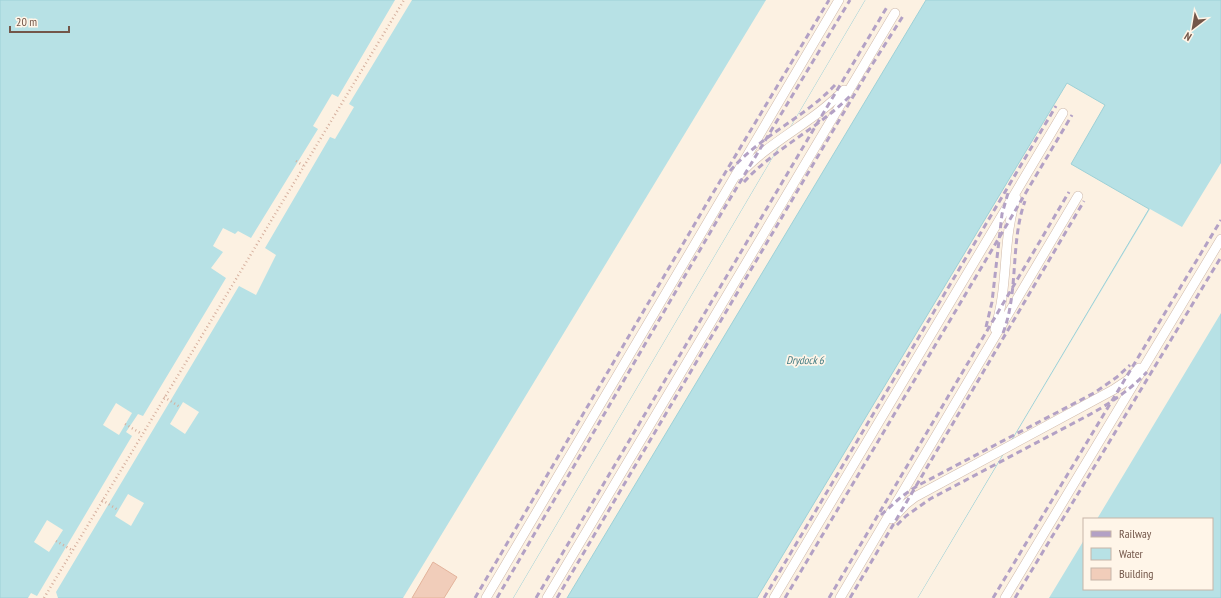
<svg xmlns="http://www.w3.org/2000/svg" width="1221" height="598" viewBox="0 0 1221 598" font-family="'PT Sans Narrow',sans-serif">
<rect width="100%" height="100%" fill="#fcf1e2"/>
<g fill="#b7e1e5" stroke="#9ed1d7" fill-rule="evenodd">
<path d="M0 0H865L513 598H0Z"/>
<path d="M926 0H1221V598H918L1149 209 1071 164 1105 105 1067 83 757 598H567ZM1084 519H1212V589H1084Z"/>
</g>
<g fill="#fcf1e2">
<path d="M395 0H412L349 104 354 107 335 139 330 137 265 248 276 255 256 295 239 286 56 592 58 598H28L31 593 37 596 132 436 126 432 138 414 143 416 226 278 211 268 223 252 213 246 223 228 235 234 238 231 251 238 318 129 313 126 332 94 338 97Z"/>
<path d="M766 0H865L513 598H403Z"/>
<path d="M1221 163V313L1097 519H1084V540L1049 598H918L1150 209 1182 227Z"/>
<path d="M183 402 199 412 185 434 170 424Z"/>
<path d="M116 403 132 413 119 435 103 425Z"/>
<path d="M128 494 144 503 131 526 115 516Z"/>
<path d="M47 520 63 530 49 552 34 542Z"/>
</g>
<path fill="#f1cdba" stroke="#e3b39b" d="M433 562 457 577 444 598H412Z"/>
<g fill="none" stroke-linecap="round" stroke-linejoin="round">
<defs>
<g id="service">
<path d="M739 175C769 141 813 123 844 90"/>
<path d="M995 329C1009 286 1002 240 1016 198"/>
<path d="M892 519 906 504 915 497 1113 390 1128 380 1139 368"/>
<path d="M486 598 839 0"/>
<path d="M547 598 895 13"/>
<path d="M774 598 1063 113"/>
<path d="M840 598 1078 196"/>
<path d="M1005 598 1221 239"/>
</g>
</defs>
<use href="#service" stroke="#cfbaac" stroke-width="10"/>
<g stroke="#d6b09e" stroke-width="2.5" stroke-dasharray="1 3" stroke-linecap="butt">
<path d="M296 161 304 166"/>
<path d="M164 397 180 407"/>
<path d="M125 424 142 434"/>
<path d="M102 500 118 510"/>
<path d="M56 541 72 550"/>
<path d="M44 598 404 0"/>
</g>
<use href="#service" stroke="#fff" stroke-width="9"/>
<g stroke="#b3a1c5" stroke-width="3" stroke-dasharray="6 4" stroke-linecap="butt">
<path d="M730 171C760 136 804 118 835 85"/>
<path d="M744 182C775 148 819 128 851 95"/>
<path d="M986 327 992 302 1002 214 1008 193"/>
<path d="M1003 333C1019 292 1010 242 1025 201"/>
<path d="M881 515 901 497 917 486 1094 393 1117 377 1130 365"/>
<path d="M897 525 906 516 930 499 1087 416C1109 404 1129 391 1147 372"/>
<path d="M475 598 710 198 829 0"/>
<path d="M497 598 725 207 850 0"/>
<path d="M536 598 815 127 887 7"/>
<path d="M557 598 870 68 903 16"/>
<path d="M764 598 1056 106"/>
<path d="M785 598 1072 115"/>
<path d="M829 598 1069 192"/>
<path d="M850 598 1084 201"/>
<path d="M993 598 1221 220"/>
<path d="M1015 598 1221 257"/>
</g>
</g>
<g text-anchor="middle" stroke-width="3.5" stroke-linejoin="round" paint-order="stroke">
<g font-size="11" font-style="italic" fill="#407980" stroke="#fff5e8">
<text x="805" y="364">Drydock 6</text>
</g>
</g>
<rect x="1083" y="518" width="130" height="72" fill="#fff5e8" stroke="#c7b5a8"/>
<rect x="1091" y="531" width="20" height="6" fill="#b3a1c5" stroke="#c7b5a8"/>
<text x="1119" y="538" font-size="12" fill="#735649">Railway</text>
<rect x="1091" y="548" width="20" height="12" fill="#b7e1e5" stroke="#c7b5a8"/>
<text x="1119" y="558" font-size="12" fill="#735649">Water</text>
<rect x="1091" y="568" width="20" height="12" fill="#f1cdba" stroke="#c7b5a8"/>
<text x="1119" y="578" font-size="12" fill="#735649">Building</text>
<g transform="translate(1193 28) rotate(211)" stroke="#fff5e8" stroke-width="3" paint-order="stroke">
<path d="M0-3L7 15L0 10L-7 15Z" fill="#735649"/>
<text y="-6" font-size="11" font-weight="bold" text-anchor="middle" fill="#735649">N</text>
</g>
<path d="M10 26v6h59v-6" fill="none" stroke="#735649" stroke-width="2"/>
<text x="16" y="26" font-size="12" fill="#735649" stroke="#fff5e8" stroke-width="3" paint-order="stroke">20 m</text>
</svg>
